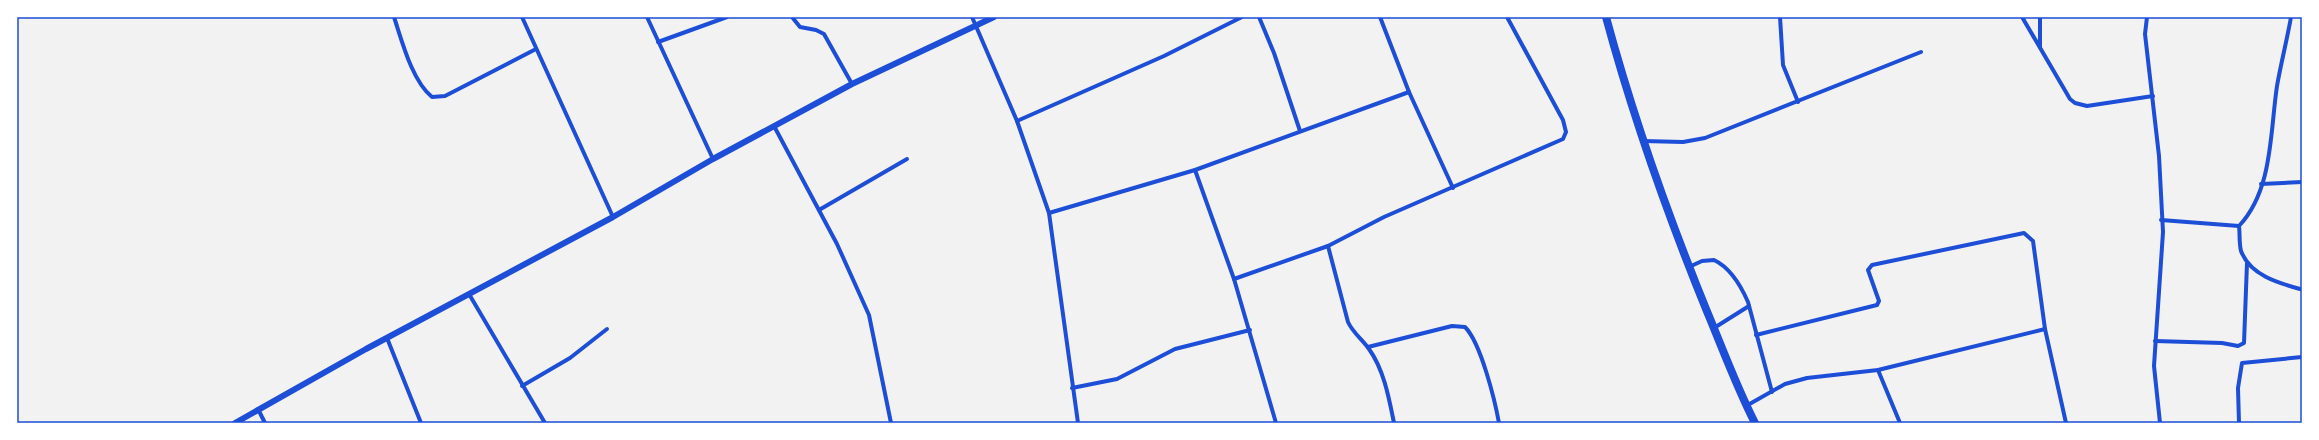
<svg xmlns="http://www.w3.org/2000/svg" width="2319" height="440" viewBox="0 0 2319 440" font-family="Poppins,sans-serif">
<rect width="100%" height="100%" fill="#f2f2f2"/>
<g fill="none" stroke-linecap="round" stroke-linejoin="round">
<g stroke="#1d4ed8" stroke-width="4">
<path d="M394 17C402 41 412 81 432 97L445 96 536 49"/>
<path d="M522 17 613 217"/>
<path d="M647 17 713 159"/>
<path d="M792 17 800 27 816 30 824 34 852 84"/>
<path d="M972 17 1017 121 1049 213 1078 423"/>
<path d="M1259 17 1274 53 1300 131"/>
<path d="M1380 17 1409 92 1453 188"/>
<path d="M1780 17 1783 65 1798 102"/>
<path d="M2022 17 2070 99 2075 103 2087 106 2153 96"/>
<path d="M2040 17V47"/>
<path d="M2147 17 2145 34 2159 156 2163 232 2154 366 2160 423"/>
<path d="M658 42 727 17"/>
<path d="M1017 121 1164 56 1242 17"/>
<path d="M774 126 837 244 869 315 891 423"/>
<path d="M1643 141 1683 142 1705 138 1921 52"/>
<path d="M1195 170 1234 279 1276 423"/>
<path d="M2261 184 2302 182"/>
<path d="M819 210 907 159"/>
<path d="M1049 213 1195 170 1409 92"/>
<path d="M2161 220 2239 226C2273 190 2270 132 2277 86 2281 63 2287 40 2291 17"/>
<path d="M2239 226C2240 234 2239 244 2241 251 2250 275 2278 283 2300 289"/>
<path d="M1328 246 1348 322C1353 333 1362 339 1369 349 1384 370 1389 398 1394 423"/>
<path d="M1689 267 1702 261 1714 260C1731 268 1741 286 1748 302L1772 392"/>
<path d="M1234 279 1328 246 1384 217 1563 139 1566 132 1563 120 1507 17"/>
<path d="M469 294 545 423"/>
<path d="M1714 328 1749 306"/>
<path d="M1756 335 1877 305 1879 301 1868 270 1872 265 2024 233 2033 241 2045 329 2066 423"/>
<path d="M387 338 421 423"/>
<path d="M2155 341 2222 343 2238 346 2244 343 2247 263"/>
<path d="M1368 347 1452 326 1465 327C1481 343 1495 401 1499 423"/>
<path d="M1878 370 1900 423"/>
<path d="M522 386 570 358 607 329"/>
<path d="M1072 388 1117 379 1175 349 1250 330"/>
<path d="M1746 406 1785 384 1807 378 1878 370 2045 329"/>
<path d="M258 409 265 423"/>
<path d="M2239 423 2238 388 2242 363 2302 357"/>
</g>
<path stroke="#1d4ed8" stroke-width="6" d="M235 423 366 349 613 217 713 159 852 84 994 17"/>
<path stroke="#1d4ed8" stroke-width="8" d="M1606 17C1633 117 1667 213 1706 309 1722 347 1736 386 1755 423"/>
</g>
<rect width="2319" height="440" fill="none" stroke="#ffffff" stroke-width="36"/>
<rect x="18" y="18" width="2283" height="404" fill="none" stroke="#1d4ed8" stroke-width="1.5"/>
</svg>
